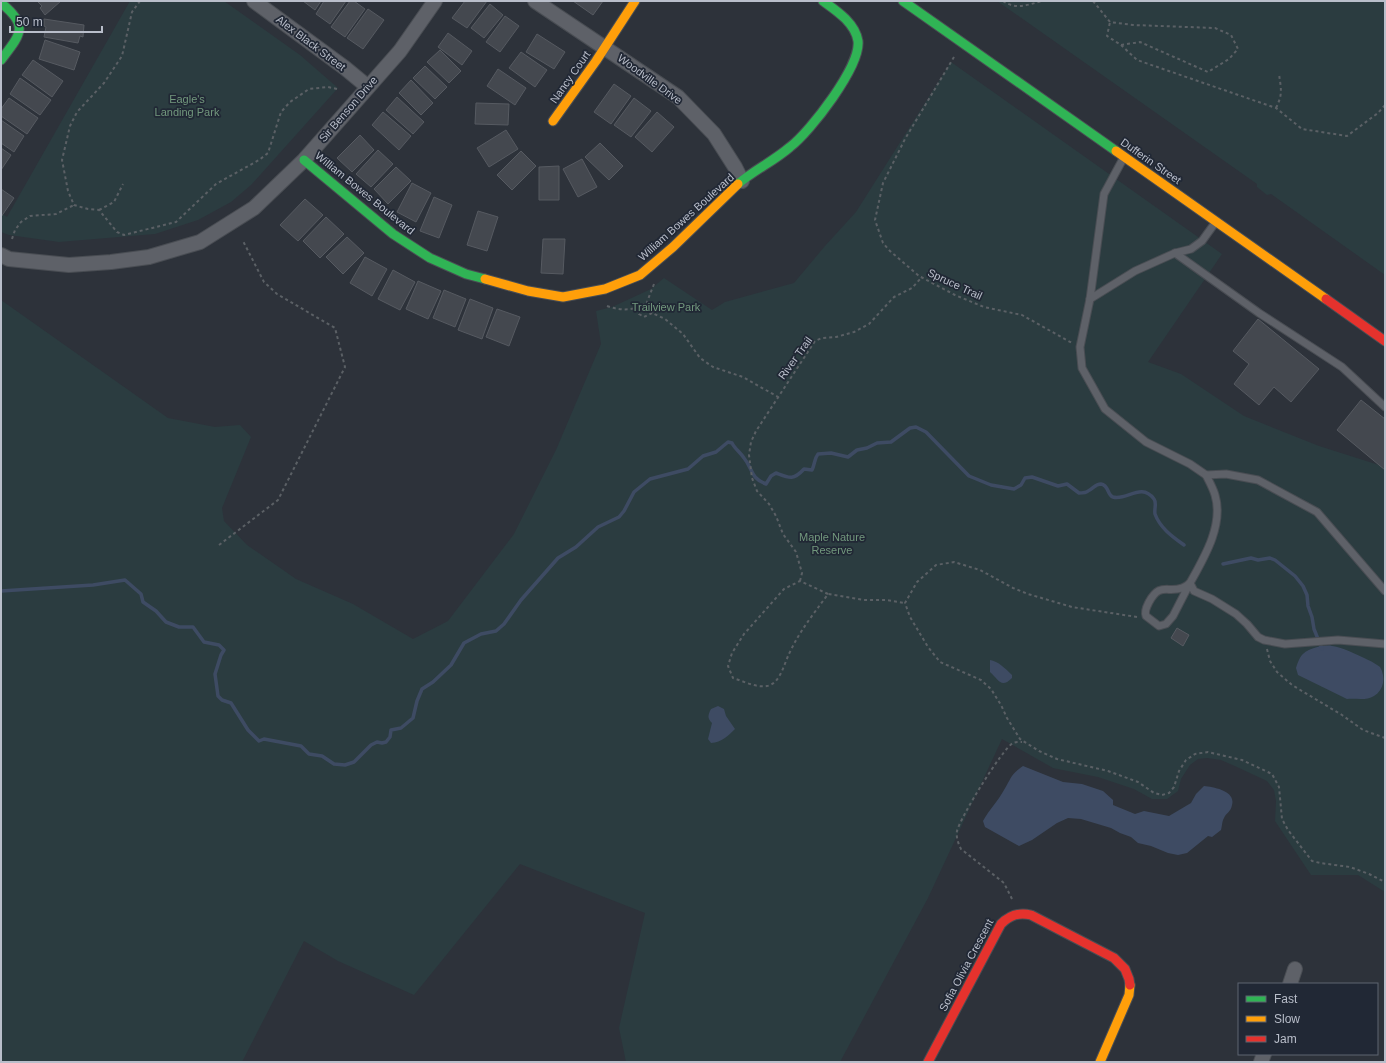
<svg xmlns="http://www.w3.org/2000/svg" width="1386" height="1063" viewBox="0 0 1386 1063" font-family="Arial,sans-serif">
<rect width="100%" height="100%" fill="#2d323a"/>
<g fill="#2b3c40">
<path d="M130 1H224L300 55 338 88 251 185 231 202 198 220 155 234 59 242 9 235 1 232V213L7 217Z"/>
<path d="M997 1H1385V275L1271 194 1267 195 1257 187V184Z"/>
<path d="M951 62 1222 254 1148 362 1181 374 1244 416 1319 446 1385 467V892L1358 875H1311L1275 821 1276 801 1274 790 1267 781 1237 767 1221 760 1207 758 1198 759 1190 765 1181 779 1178 791 1167 799H1152L1134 789 1098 777 1053 768 1002 739 928 898 840 1062H626L619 1028 645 913 520 864 414 995 338 961 304 941 242 1062H1V300L168 418 215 427 240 425 251 437 222 508 224 521 247 545 296 579 353 604 413 639 448 621 514 534 556 450 601 344 596 311 612 307 651 289 664 278 712 310 725 302 794 283 825 246 856 212Z"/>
</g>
<g fill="#3e4b63">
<path d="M1320 646C1324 646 1329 645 1332 646 1340 646 1375 662 1380 667 1386 677 1384 690 1374 696 1366 701 1356 698 1347 699L1298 675 1296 668C1301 652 1305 651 1320 646Z"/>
<path d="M990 660C998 661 1006 669 1012 675V678C1001 689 999 680 990 672Z"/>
<path d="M718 706 724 709 726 716 735 729C728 736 722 742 711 743L708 739 712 723C707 718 708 715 711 709Z"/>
<path d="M1023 766 1063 782 1082 784 1103 791 1113 800V805L1135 814 1144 811 1169 816 1191 803 1196 794 1204 786C1214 787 1236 791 1232 805 1231 812 1226 813 1224 818 1222 821 1222 827 1221 830L1212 837 1208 836 1187 853 1178 855 1168 853 1151 846 1138 843 1131 837 1120 833 1111 828 1081 819 1068 818 1057 823 1032 840 1019 846 985 827 983 821C989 810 998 801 1004 790 1012 777 1010 775 1023 766Z"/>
</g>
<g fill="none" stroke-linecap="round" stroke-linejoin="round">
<g stroke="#3e4b63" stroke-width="3.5">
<path d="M1223 564 1251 558 1258 560 1270 558 1275 560 1295 576 1303 586 1307 595 1308 606 1312 617 1314 629 1322 649"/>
<path d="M1 591 93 585 125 580 141 594 143 602 156 611 166 622 179 627H193L204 642 219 645 224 650 221 655 215 674 218 696 222 700 231 703 248 730 259 741 264 739 301 746 309 754 322 756 334 764 345 765 354 762 371 745 377 742 382 743 386 742 390 737 391 730 401 728 413 718 417 701 422 689 433 682 451 665 464 643 481 634 496 631 504 624 521 600 558 558 576 547 598 527 619 517 624 511 634 492 650 479 688 469 703 456 716 452 728 442 732 443C735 449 740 452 744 458 753 469 750 478 766 484L771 476 776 473C789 478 793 481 804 469L812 470C815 464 814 459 818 454L831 453 848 457 857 450 867 448 877 443 891 442 910 428 916 427 926 432 969 476 991 485 1014 489 1021 485 1025 478 1032 477 1058 486 1067 484 1079 493C1082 493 1086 493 1088 491 1093 489 1095 484 1101 484 1109 485 1107 495 1113 497 1127 501 1141 482 1154 499 1157 503 1154 509 1155 514 1160 528 1173 537 1184 545"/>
</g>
</g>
<g fill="#44484f" stroke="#565a61">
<path d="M37 1H61L45 15 40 8 42 6Z"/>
<path d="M303 1H321L315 10Z"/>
<path d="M324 1H346L330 24 316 14Z"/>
<path d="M350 1H354L365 9 345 37 331 27Z"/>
<path d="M465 1H487L467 28 452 18Z"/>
<path d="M573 1H603L593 15Z"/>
<path d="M490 4 503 15 484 38 471 28Z"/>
<path d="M368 9 384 20 363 49 347 38Z"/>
<path d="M505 16 519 26 500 52 486 42Z"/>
<path d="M44 19 84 25 83 37 80 36 78 43 44 37 46 27 44 26Z"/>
<path d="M448 33 472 51 462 65 438 47Z"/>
<path d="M537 34 565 52 554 69 526 52Z"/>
<path d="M45 40 80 52 74 70 39 59Z"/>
<path d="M440 50 461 71 449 83 427 62Z"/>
<path d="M521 52 547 70 535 87 509 68Z"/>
<path d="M33 60 63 81 52 97 22 75Z"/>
<path d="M425 66 447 87 435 99 413 78Z"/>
<path d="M498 69 526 88 515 105 487 86Z"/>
<path d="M20 78 51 100 40 115 10 94Z"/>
<path d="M411 80 433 103 421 115 399 93Z"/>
<path d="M614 84 631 96 611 124 594 112Z"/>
<path d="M397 97 424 122 413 134 386 110Z"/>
<path d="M9 98 38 118 27 134 1 116V109Z"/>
<path d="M634 98 651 111 631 137 614 125Z"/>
<path d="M476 103 509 104 508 125 475 124Z"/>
<path d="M383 112 411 136 399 150 372 125Z"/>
<path d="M657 112 674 127 652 152 635 137Z"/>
<path d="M1 120 24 136 14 152 1 143Z"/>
<path d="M506 130 518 149 489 167 477 148Z"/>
<path d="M360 135 374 150 352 172 337 158Z"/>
<path d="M600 143 623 166 609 180 585 157Z"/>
<path d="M1 148 11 155 1 170Z"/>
<path d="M378 150 393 164 371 187 356 174Z"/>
<path d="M521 151 536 166 512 190 497 175Z"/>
<path d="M582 159 597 187 578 197 563 169Z"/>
<path d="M559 166V200H539V167Z"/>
<path d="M396 167 411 181 388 204 374 189Z"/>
<path d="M412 183 431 193 416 222 397 212Z"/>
<path d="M1 189 14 198 1 217Z"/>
<path d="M434 197 452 205 439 238 420 231Z"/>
<path d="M305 199 323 215 298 241 280 225Z"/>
<path d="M478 211 498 217 487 251 467 245Z"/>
<path d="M326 217 344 234 320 258 303 241Z"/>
<path d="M347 237 364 253 343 274 326 257Z"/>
<path d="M543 239H565L563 274 541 273Z"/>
<path d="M365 257 387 269 372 296 350 283Z"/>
<path d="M393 270 415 282 400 310 378 299Z"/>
<path d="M418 281 441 291 428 319 406 309Z"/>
<path d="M444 290 466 299 455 327 433 318Z"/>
<path d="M470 299 493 308 482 339 458 330Z"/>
<path d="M497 309 520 317 509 346 486 337Z"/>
<path d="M1258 319 1319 369 1291 402 1274 387 1259 405 1234 384 1249 364 1233 351Z"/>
<path d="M1361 400 1385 419V470L1337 430Z"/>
<path d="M1177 628 1189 635 1183 646 1171 638Z"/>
</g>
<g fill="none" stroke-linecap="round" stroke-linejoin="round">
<defs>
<g id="lane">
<path d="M1124 157 1104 194 1090 299 1080 347 1082 368 1105 409 1146 442 1190 464 1206 475 1226 474 1258 480 1317 512 1385 591"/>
<path d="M1175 253 1259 313 1342 367 1385 407"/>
<path d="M1090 299 1135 271 1175 253 1191 249 1202 241 1215 223"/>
<path d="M1206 475C1209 481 1213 488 1215 495 1224 525 1204 558 1190 583L1194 591 1212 599 1236 614 1247 624 1258 637 1264 640 1285 644 1338 640 1385 644"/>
<path d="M1190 583 1173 616 1166 624 1159 626 1146 616C1144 611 1147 606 1149 602 1160 582 1167 593 1182 588 1185 587 1188 585 1190 583Z"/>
</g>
<g id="street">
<path d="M254 1 345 68 368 87"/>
<path d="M535 1 678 97 714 134 735 167 742 181"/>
<path d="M1 255 9 259 69 265 111 262 149 257 200 242 254 208 304 160 400 51 435 1"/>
<path d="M1290 984 1295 969"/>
<path d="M1261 1062 1264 1054"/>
</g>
<g id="fast">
<path d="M903 1 1116 151"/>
<path d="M1 3C30 26 20 35 1 60"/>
<path d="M304 160 393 234 430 258 466 274 485 279"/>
<path d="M738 184C754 170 774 161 790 147 810 132 861 66 858 41 855 23 837 11 823 1"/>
</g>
<g id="slow">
<path d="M553 121 596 61 635 1"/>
<path d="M1116 151 1326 299"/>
<path d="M485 279 528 291 563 297 605 289 640 275 673 247 738 184"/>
<path d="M1100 1062 1129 995 1130 985"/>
</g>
<g id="jam">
<path d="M1326 299 1385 341"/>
<path d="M928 1062 1001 924C1010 915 1019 912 1031 915L1114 958 1125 969 1129 979 1130 985"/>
</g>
</defs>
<use href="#lane" stroke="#494d53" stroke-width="9"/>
<use href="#street" stroke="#494d53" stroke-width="16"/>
<use href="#fast" stroke="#494d53" stroke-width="11"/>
<use href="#slow" stroke="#494d53" stroke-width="11"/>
<use href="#jam" stroke="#494d53" stroke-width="11"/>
<g stroke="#5b6065" stroke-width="2" stroke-dasharray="3 3" stroke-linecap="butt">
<path d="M140 1 132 12 122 56 104 83 77 112 70 126 62 160 68 191 74 205 88 209 99 210 117 232 124 235 176 222 216 184 259 160 268 153 281 112 290 102 309 89 328 87 337 89"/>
<path d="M1003 1C1016 10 1027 5 1042 1"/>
<path d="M1093 1 1110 22 1133 25 1215 28 1231 35 1238 49 1229 59 1208 72 1140 42 1121 45 1107 36 1110 22"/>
<path d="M1121 45 1137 60 1276 108 1302 129 1347 136 1378 113 1385 105"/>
<path d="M954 57 905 139 883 183 875 220 883 243 890 251 919 276 955 295 984 307 1022 315 1072 343"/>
<path d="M1276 108C1283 94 1281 89 1279 74"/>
<path d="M99 210 114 202 123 184"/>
<path d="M12 239 15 230 21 222 30 216 56 214 74 205"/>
<path d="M654 284 647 302 653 307 652 313 665 319 683 334 700 358 713 367 743 377 778 397"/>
<path d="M607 306C621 311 634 311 646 303"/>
<path d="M638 308 639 314 644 317 652 313"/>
<path d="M219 545 278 500 345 367 335 328 277 294 264 282 243 241"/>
<path d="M800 581 802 573 796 552 783 534 776 516 769 504 757 491 752 478 749 455 751 442 756 431 815 341 822 338 836 337 854 332 869 324 894 297 912 288 922 277"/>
<path d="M828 594 800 581 784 589 744 634 732 653 728 666 733 678C743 681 756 688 767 686 780 684 784 664 789 654 800 630 813 615 828 594L864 600H886L905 603"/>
<path d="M1137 617 1072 607 1028 594 1013 588 980 570 954 562 936 565 917 582 905 603 910 617 928 647 940 662 981 680 991 689 1001 705 1007 718 1020 739 1039 751 1057 759 1108 771 1138 782 1154 793 1162 795 1169 793 1174 787 1179 771 1186 760 1195 754 1208 752 1242 760 1272 774 1279 787 1282 819 1288 830 1312 861 1320 863 1350 867 1369 874 1385 882"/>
<path d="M1267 649 1270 661 1277 672 1292 685 1342 715 1363 730 1385 738"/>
<path d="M1012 899 1004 883 961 849C958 843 956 837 957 831 960 818 1002 749 1013 743 1016 742 1019 742 1022 742"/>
</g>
<use href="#lane" stroke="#5e6168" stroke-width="7"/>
<use href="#street" stroke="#5e6168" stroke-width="14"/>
<use href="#fast" stroke="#30b455" stroke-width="9"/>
<use href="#slow" stroke="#ff9f0a" stroke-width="9"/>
<use href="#jam" stroke="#e5322d" stroke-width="9"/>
</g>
<g text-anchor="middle" stroke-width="3.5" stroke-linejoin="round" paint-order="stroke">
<g font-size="11" fill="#b9beca" stroke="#212835">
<text transform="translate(311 43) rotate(37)" y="4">Alex Black Street</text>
<text transform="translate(570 77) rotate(-55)" y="4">Nancy Court</text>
<text transform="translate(650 79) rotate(36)" y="4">Woodville Drive</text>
<text transform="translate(348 109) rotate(-49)" y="4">Sir Benson Drive</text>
<text transform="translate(1151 161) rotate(35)" y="4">Dufferin Street</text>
<text transform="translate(365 193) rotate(39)" y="4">William Bowes Boulevard</text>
<text transform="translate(686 217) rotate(-42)" y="4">William Bowes Boulevard</text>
<text transform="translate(955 284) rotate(25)" y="4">Spruce Trail</text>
<text transform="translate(795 358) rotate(-54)" y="4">River Trail</text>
<text transform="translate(966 965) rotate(-62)" y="4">Sofia Olivia Crescent</text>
</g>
<g font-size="11" fill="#72987d" stroke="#212835">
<text x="187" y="103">Eagle's<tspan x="187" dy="13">Landing Park</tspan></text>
<text x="666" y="311">Trailview Park</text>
<text x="832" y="541">Maple Nature<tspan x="832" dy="13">Reserve</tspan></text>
</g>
</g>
<rect width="1386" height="1063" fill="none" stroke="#b9beca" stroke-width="4"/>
<rect x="1238" y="983" width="140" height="72" fill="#212835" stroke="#5e6471"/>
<rect x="1246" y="996" width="20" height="6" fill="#30b455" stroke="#5e6471"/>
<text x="1274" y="1003" font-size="12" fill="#b9beca">Fast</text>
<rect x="1246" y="1016" width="20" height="6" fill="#ff9f0a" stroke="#5e6471"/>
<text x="1274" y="1023" font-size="12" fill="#b9beca">Slow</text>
<rect x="1246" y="1036" width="20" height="6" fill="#e5322d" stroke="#5e6471"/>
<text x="1274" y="1043" font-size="12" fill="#b9beca">Jam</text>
<path d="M10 26v6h92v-6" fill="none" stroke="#b9beca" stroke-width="2"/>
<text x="16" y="26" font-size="12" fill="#b9beca" stroke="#212835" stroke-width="3" paint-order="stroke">50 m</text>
</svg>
